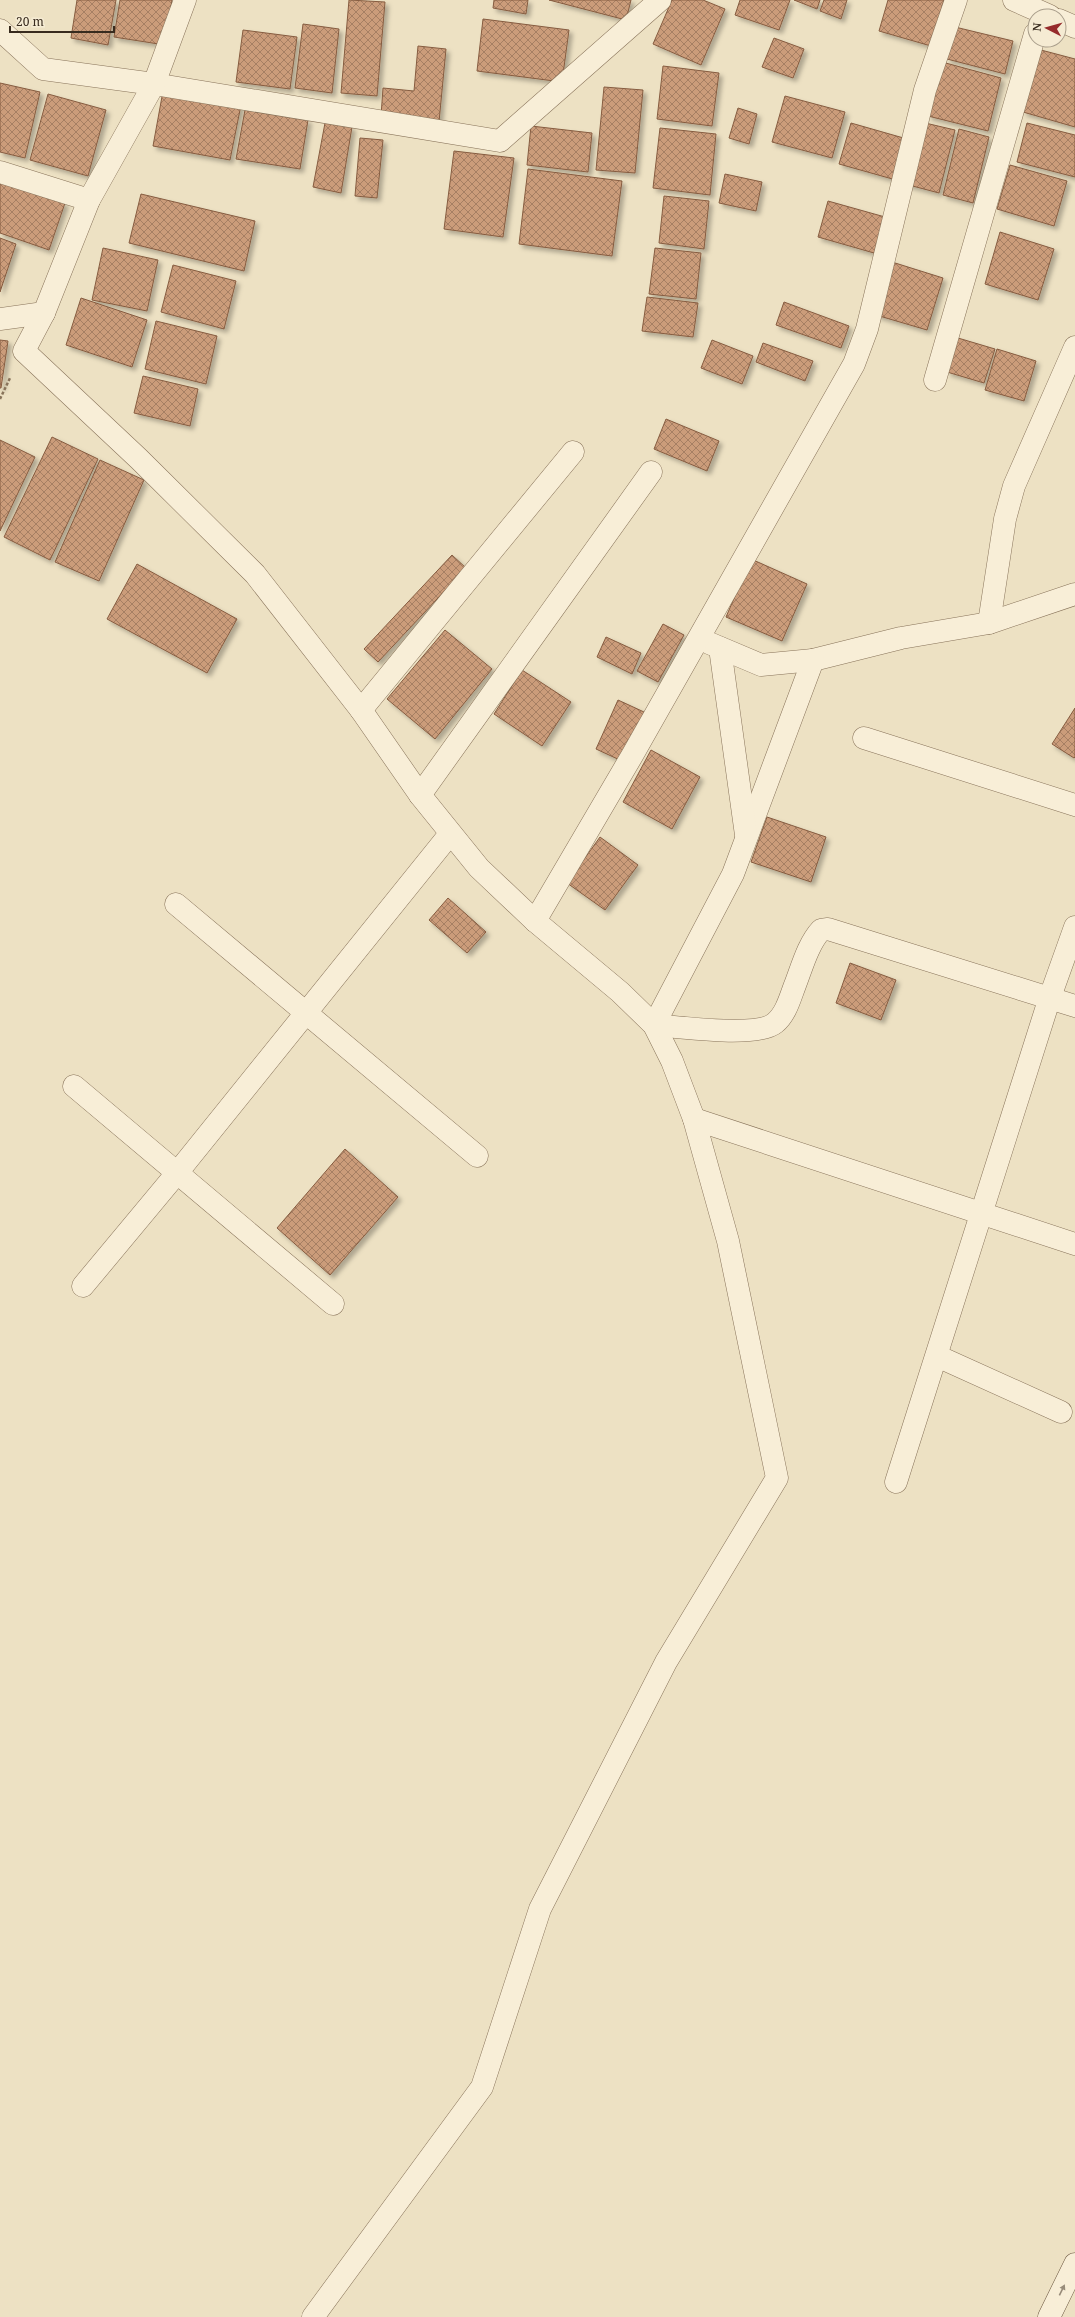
<svg xmlns="http://www.w3.org/2000/svg" width="1075" height="2317" viewBox="0 0 1075 2317" font-family="'Noto Serif',serif">
<defs>
<pattern id="building-cross-hatch" width="8" height="8" patternUnits="userSpaceOnUse"><rect width="8" height="8" fill="#cb9c7a"/><path d="M0 0l8 8M0 8l8-8" fill="none" stroke="#a67f63"/></pattern>
<filter id="shadow"><feDropShadow dx="3.5" dy="3.5" stdDeviation="2" flood-color="#0004"/></filter>
</defs>
<rect width="100%" height="100%" fill="#ede1c3"/>
<g fill="url(#building-cross-hatch)" stroke="#865c40" filter="url(#shadow)">
<path d="M77 0H116L108 45 71 38Z"/>
<path d="M120 0H172L165 45 114 37Z"/>
<path d="M349 0 385 2 377 96 341 93Z"/>
<path d="M494 0H528L526 14 493 8Z"/>
<path d="M549 0H631L626 20Z"/>
<path d="M672 0H703L725 9 701 65 653 44Z"/>
<path d="M740 0H790L779 30 735 15Z"/>
<path d="M794 0H820L817 9Z"/>
<path d="M824 0H847L841 19 820 11Z"/>
<path d="M888 0H944L931 46 879 31Z"/>
<path d="M483 19 569 30 562 82 477 71Z"/>
<path d="M303 24 339 29 332 93 295 88Z"/>
<path d="M955 27 1013 41 1005 74 947 59Z"/>
<path d="M243 30 297 37 290 89 236 82Z"/>
<path d="M774 38 804 49 793 78 762 67Z"/>
<path d="M418 46 446 49 439 122 381 116 383 88 414 91Z"/>
<path d="M1041 50 1075 59V127L1023 112Z"/>
<path d="M942 62 1001 78 988 131 928 116Z"/>
<path d="M663 66 719 73 712 126 657 119Z"/>
<path d="M0 83 40 92 25 158 0 152Z"/>
<path d="M604 87 643 90 635 173 596 170Z"/>
<path d="M163 91 241 105 230 160 153 146Z"/>
<path d="M48 94 106 110 88 176 30 160Z"/>
<path d="M785 96 845 112 832 158 772 142Z"/>
<path d="M738 108 757 114 749 144 729 138Z"/>
<path d="M245 110 308 120 300 169 236 159Z"/>
<path d="M921 122 955 130 939 193 905 184Z"/>
<path d="M325 123 352 127 341 193 313 187Z"/>
<path d="M851 123 907 139 896 180 839 164Z"/>
<path d="M1027 123 1075 135V177L1017 162Z"/>
<path d="M531 126 592 133 588 172 527 165Z"/>
<path d="M660 128 716 134 710 195 653 188Z"/>
<path d="M959 129 989 137 973 203 943 195Z"/>
<path d="M360 138 383 140 377 198 355 196Z"/>
<path d="M454 151 514 158 503 237 444 229Z"/>
<path d="M1010 165 1067 181 1054 226 997 209Z"/>
<path d="M528 169 622 181 612 256 519 244Z"/>
<path d="M725 174 762 182 756 211 719 203Z"/>
<path d="M0 181 65 203 49 250 0 233Z"/>
<path d="M141 194 255 221 244 271 129 243Z"/>
<path d="M664 196 709 201 704 249 659 243Z"/>
<path d="M828 201 885 217 874 253 818 237Z"/>
<path d="M1000 232 1054 249 1038 300 985 284Z"/>
<path d="M0 238 16 244 0 292Z"/>
<path d="M103 248 158 260 147 311 92 300Z"/>
<path d="M655 248 701 253 696 299 649 294Z"/>
<path d="M892 262 943 278 927 330 876 315Z"/>
<path d="M173 265 236 281 224 329 161 312Z"/>
<path d="M647 297 698 303 693 337 642 331Z"/>
<path d="M81 298 147 320 132 367 66 345Z"/>
<path d="M784 302 849 326 841 348 776 325Z"/>
<path d="M156 321 217 336 206 384 145 369Z"/>
<path d="M958 338 995 349 984 383 947 372Z"/>
<path d="M0 340 8 341 1 388H0Z"/>
<path d="M712 340 753 356 742 384 701 368Z"/>
<path d="M763 343 813 361 805 381 756 362Z"/>
<path d="M997 349 1036 361 1024 401 985 390Z"/>
<path d="M143 376 198 389 190 426 134 413Z"/>
<path d="M666 419 719 441 707 471 654 449Z"/>
<path d="M52 437 98 459 50 560 4 537Z"/>
<path d="M0 440 35 457 0 531Z"/>
<path d="M100 460 144 480 99 581 55 562Z"/>
<path d="M452 555 466 568 378 662 364 649Z"/>
<path d="M751 559 807 584 782 641 726 617Z"/>
<path d="M137 564 237 619 207 673 107 619Z"/>
<path d="M663 624 684 635 658 682 637 671Z"/>
<path d="M445 630 492 669 435 739 387 699Z"/>
<path d="M606 637 641 653 632 674 597 657Z"/>
<path d="M522 670 571 702 542 746 494 714Z"/>
<path d="M618 700 644 712 622 761 596 749Z"/>
<path d="M1075 708V757L1074 758 1052 744Z"/>
<path d="M651 750 700 777 672 829 623 802Z"/>
<path d="M767 817 826 837 811 882 751 862Z"/>
<path d="M600 837 638 865 605 910 567 883Z"/>
<path d="M448 898 486 932 467 953 429 920Z"/>
<path d="M850 963 896 980 881 1020 836 1003Z"/>
<path d="M345 1149 398 1197 330 1275 277 1228Z"/>
</g>
<g fill="none" stroke-linecap="round" stroke-linejoin="round">
<defs>
<g id="minor">
<path d="M1014 0 1050 16"/>
<path d="M1059 20 1075 27"/>
<path d="M0 30 43 69 154 84 500 141 660 0"/>
<path d="M0 172 89 200"/>
<path d="M44 313 24 351 139 459 255 574 361 710 420 795 479 868 535 921 620 992 654 1025 672 1061 694 1119 728 1241 777 1478 666 1662 540 1909 482 2087 313 2317"/>
<path d="M0 319 44 313 89 200 154 84 185 0"/>
<path d="M935 380 1035 34"/>
<path d="M1075 594 989 623 901 638 813 660 733 874 654 1025C679 1027 757 1038 775 1023 786 1014 790 998 795 985 802 967 808 944 821 930L828 929 1075 1006"/>
<path d="M989 623 1005 519 1014 486 1075 347"/>
<path d="M709 643 761 665 813 660"/>
<path d="M720 648 746 835"/>
<path d="M361 710 573 452"/>
<path d="M864 738 1075 805"/>
<path d="M420 795 651 472"/>
<path d="M176 904 477 1156"/>
<path d="M535 921 633 754 854 364 867 329 925 90 956 0"/>
<path d="M74 1086 333 1304"/>
<path d="M694 1119 1075 1244"/>
<path d="M83 1286 177 1173 450 834"/>
<path d="M937 1356 1061 1412"/>
<path d="M896 1482 1050 997 1075 927"/>
</g>
<path id="secondary" d="M1049 2317 1075 2264"/>
</defs>
<use href="#minor" stroke="#88735a" stroke-width="23"/>
<use href="#secondary" stroke="#69543d" stroke-width="23"/>
<path stroke="#88735a" stroke-width="2.5" stroke-dasharray="3 2" stroke-linecap="butt" d="M0 399 10 378"/>
<use href="#minor" stroke="#f8eed7" stroke-width="22"/>
<use href="#secondary" stroke="#f8eed7" stroke-width="22"/>
</g>
<defs><path id="oneway-solid" d="M-6-.8H1V-3.2L6.5 0L1 3.2V.8H-6Z"/></defs>
<use fill="#988c7a" href="#oneway-solid" transform="translate(1062 2290) rotate(-64)"/>
<g transform="translate(1047 28) rotate(276)"><circle r="19" fill="#f5ebd3" stroke="#a99e8b"/>
<path d="M0-3L7 15L0 10L-7 15Z" fill="#962b2b"/>
<text y="-6" font-size="11" font-weight="bold" text-anchor="middle" fill="#382b1e">N</text>
</g>
<path d="M10 26v6h104v-6" fill="none" stroke="#382b1e" stroke-width="2"/>
<text x="16" y="26" font-size="12" fill="#382b1e" stroke="#f5ebd3" stroke-width="3" paint-order="stroke">20 m</text>
</svg>
